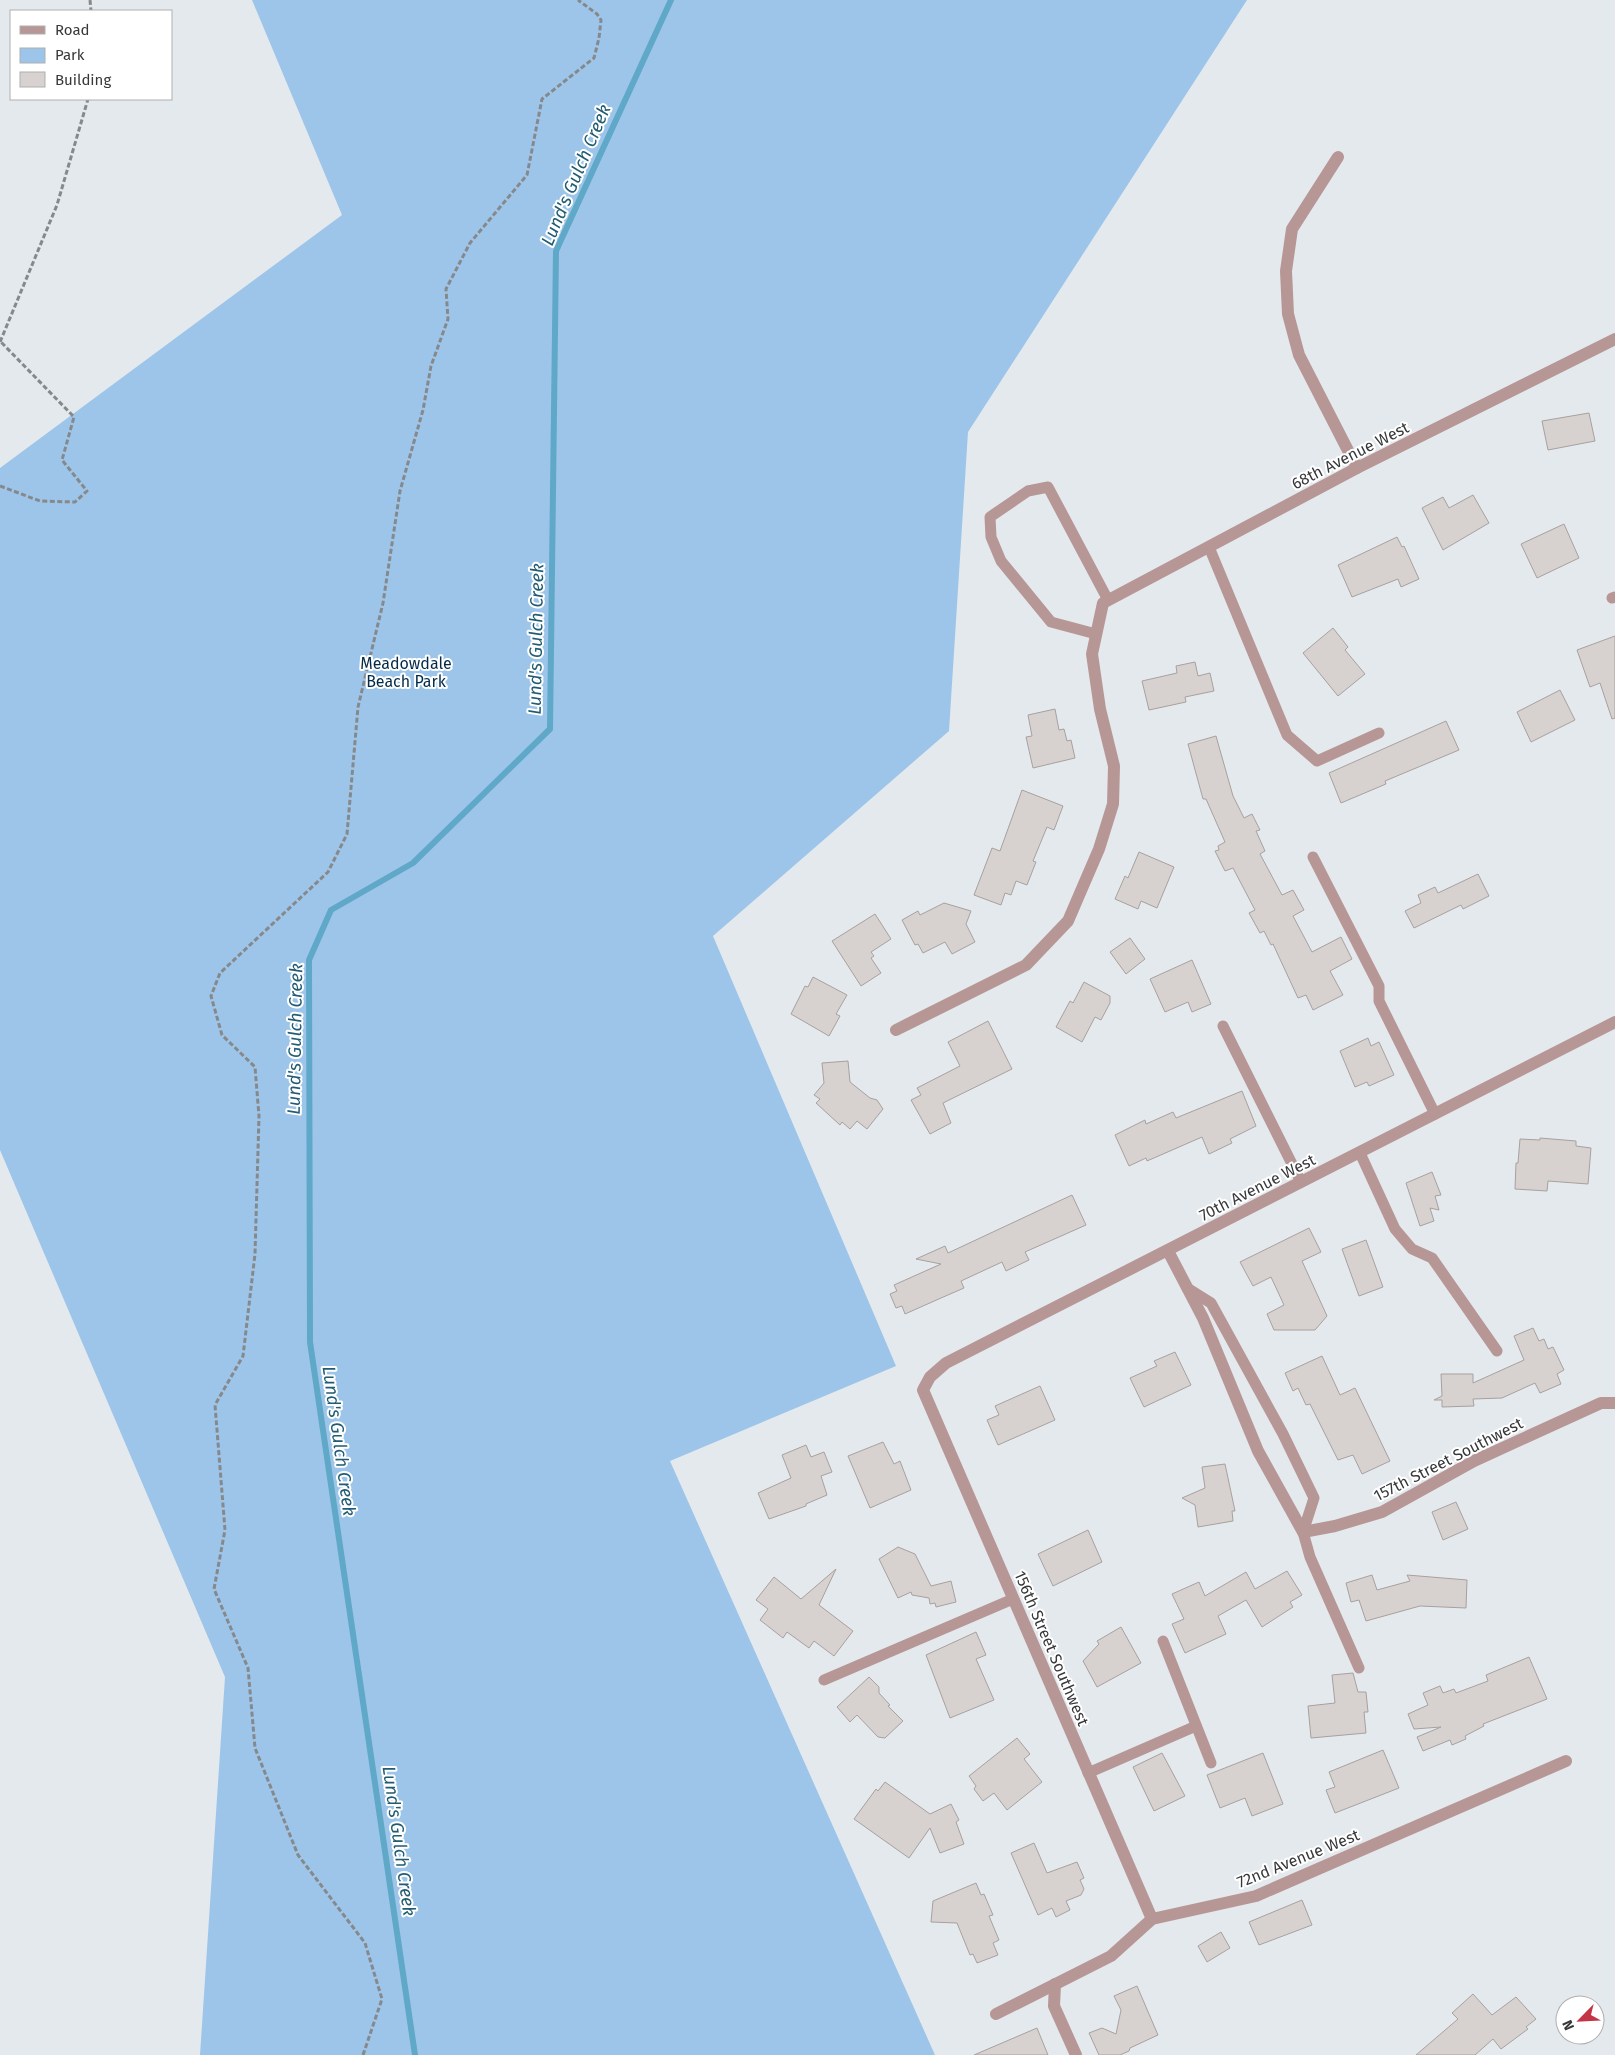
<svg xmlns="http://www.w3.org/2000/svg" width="1615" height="2055" viewBox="0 0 1615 2055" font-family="'Fira Sans',sans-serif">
<rect width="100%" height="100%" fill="#e4e9ed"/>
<path fill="#9dc5ea" d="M252 0H1247L968 432 949 731 713 936 896 1366 670 1461 935 2055H200L225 1677 0 1150V468L342 215Z"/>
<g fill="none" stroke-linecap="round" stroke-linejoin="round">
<path stroke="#5fa8c8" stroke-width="6" d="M415 2055 310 1342 309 960 331 910 413 863 550 729 556 251 671 0"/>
</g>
<g fill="#d7d1cf" stroke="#a7a19f">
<path d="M1589 413 1595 441 1548 450 1542 421Z"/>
<path d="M1473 495 1489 523 1443 550 1422 508 1443 497 1449 508Z"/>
<path d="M1564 524 1579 558 1537 578 1521 544Z"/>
<path d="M1397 537 1402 547 1404 546 1419 579 1401 587 1398 579 1352 597 1338 565Z"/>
<path d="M1333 628 1348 647 1345 650 1365 674 1338 696 1303 653Z"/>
<path d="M1615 636V718L1612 719 1600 683 1590 687 1577 650Z"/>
<path d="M1195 662 1198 676 1210 673 1214 691 1185 697 1186 702 1149 710 1142 681 1177 673 1176 666Z"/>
<path d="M1560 690 1575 720 1531 742 1517 712Z"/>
<path d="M1055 709 1059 730 1064 729 1067 741 1071 740 1075 758 1033 768 1026 737 1032 736 1028 715Z"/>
<path d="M1446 721 1459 750 1385 781 1386 784 1341 803 1329 773Z"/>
<path d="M1216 736 1233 796 1244 818 1252 814 1260 830 1256 831 1265 851 1260 854 1282 895 1293 890 1304 910 1293 916 1312 952 1341 937 1352 959 1330 971 1343 995 1313 1010 1306 995 1298 998 1273 944 1271 945 1264 931 1260 933 1249 913 1255 910 1233 868 1225 871 1215 851 1219 850 1218 846 1225 842 1206 799H1203L1188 744Z"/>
<path d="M1022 790 1063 806 1054 830 1047 827 1033 861 1036 862 1027 885 1016 881 1011 895 1005 893 1001 905 974 895 992 848 1000 851Z"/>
<path d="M1139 852 1174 867 1157 908 1141 901 1138 909 1115 899 1125 876 1128 878Z"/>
<path d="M1478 874 1489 896 1463 909 1461 905 1414 928 1405 911 1421 903 1418 895 1435 887 1438 893Z"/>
<path d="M944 903 971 911 966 924 975 942 952 954 945 942 923 953 918 944 915 945 902 920 918 911 920 915Z"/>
<path d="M875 914 891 939 871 952 874 956 871 958 881 973 861 986 832 941Z"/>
<path d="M1130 938 1145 959 1126 974 1110 952Z"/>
<path d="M1192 960 1211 1004 1192 1012 1188 1002 1165 1012 1150 979Z"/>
<path d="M813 977 847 995 836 1014 840 1016 829 1036 791 1014 805 986 808 987Z"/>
<path d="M1084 982 1110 996V1003L1101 1020 1095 1017 1082 1042 1056 1027 1070 1001 1073 1003Z"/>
<path d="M988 1021 1012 1069 943 1103 951 1123 930 1134 911 1100 921 1095 917 1088 960 1066 948 1042Z"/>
<path d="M1368 1038 1371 1046 1379 1042 1394 1075 1369 1086 1367 1082 1355 1087 1340 1051Z"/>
<path d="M848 1061 850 1082 870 1098 877 1100 883 1109 867 1129 857 1121 850 1129 842 1122 840 1125 816 1103 820 1099 814 1095 824 1083 822 1063Z"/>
<path d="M1242 1091 1256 1126 1230 1139 1232 1143 1209 1154 1202 1137 1147 1161 1146 1158 1129 1166 1115 1135 1145 1120 1146 1124 1173 1112 1176 1118Z"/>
<path d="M1540 1138 1576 1141V1146L1591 1148 1588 1184 1548 1181 1547 1191 1515 1189 1516 1163H1518L1520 1139 1540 1140Z"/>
<path d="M1432 1172 1441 1195 1435 1196 1439 1210 1430 1208 1434 1221 1420 1226 1406 1183Z"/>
<path d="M1072 1195 1086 1225 1025 1252 1029 1260 1006 1271 1002 1262 961 1281 964 1288 941 1298 905 1314 902 1306 896 1308 890 1294 897 1291 894 1285 941 1264 916 1259 945 1246 948 1253Z"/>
<path d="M1309 1228 1321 1252 1302 1261 1327 1316 1315 1330H1274L1267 1314 1284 1305 1271 1277 1253 1286 1240 1262Z"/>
<path d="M1366 1240 1383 1287 1359 1296 1342 1249Z"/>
<path d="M1533 1328 1539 1341 1544 1339 1548 1349 1553 1347 1564 1370 1557 1374 1561 1384 1540 1393 1535 1383 1502 1398 1473 1399 1474 1406 1442 1407V1400H1434L1442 1396 1441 1374H1473V1383L1524 1360 1514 1336Z"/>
<path d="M1175 1352 1191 1385 1144 1407 1130 1378 1157 1366 1154 1361Z"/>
<path d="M1322 1356 1340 1395 1355 1388 1390 1461 1362 1474 1353 1455 1338 1460 1310 1404 1306 1405 1298 1388 1293 1391 1285 1373Z"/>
<path d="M1040 1386 1055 1420 998 1445 987 1420 999 1415 995 1406Z"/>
<path d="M883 1442 894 1464 900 1461 911 1490 870 1508 848 1456Z"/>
<path d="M806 1445 811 1457 824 1452 832 1472 821 1476 827 1495 806 1504V1506L769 1519 758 1493 791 1478 782 1455Z"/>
<path d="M1225 1464 1235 1511H1232L1233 1521 1198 1527 1195 1505 1182 1498 1205 1488 1202 1467Z"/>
<path d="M1456 1502 1468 1529 1443 1540 1432 1512Z"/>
<path d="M1088 1530 1102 1562 1053 1586 1038 1554Z"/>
<path d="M898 1547 915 1554 931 1586 951 1581 956 1602 936 1607 935 1603 930 1604 929 1598 912 1595 911 1592 898 1598 879 1559Z"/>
<path d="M836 1569 819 1605 853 1631 834 1656 814 1641 809 1648 787 1632 783 1638 760 1620 768 1609 756 1600 774 1577 801 1599Z"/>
<path d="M1287 1571 1302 1595 1290 1602 1293 1607 1262 1627 1246 1600 1218 1616 1226 1634 1185 1653 1172 1624 1184 1619 1172 1594 1199 1582 1205 1596 1246 1572 1255 1589Z"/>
<path d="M1372 1575 1377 1590 1410 1581 1407 1575 1467 1580 1466 1608 1420 1606 1366 1621 1359 1600 1351 1602 1346 1583Z"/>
<path d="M1121 1627 1141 1663 1097 1687 1083 1661 1099 1644 1097 1641Z"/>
<path d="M976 1632 986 1655 976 1659 994 1700 950 1718 926 1655Z"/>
<path d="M1529 1657 1547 1699 1483 1724 1484 1726 1465 1736 1466 1739 1452 1745 1450 1740 1423 1751 1417 1737 1441 1727 1414 1729 1408 1714 1428 1705 1423 1693 1440 1686 1443 1693 1454 1689 1456 1693 1488 1681 1486 1675Z"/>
<path d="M1353 1673 1358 1692H1366L1368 1712H1364L1366 1733 1311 1738 1308 1706 1335 1703 1332 1675Z"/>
<path d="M869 1677 879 1687V1693L890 1705 888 1706 903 1721 885 1738 878 1737 857 1715 850 1722 837 1707Z"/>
<path d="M1017 1738 1030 1754 1024 1759 1042 1782 1007 1810 994 1793 983 1801 974 1789 976 1786 969 1776Z"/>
<path d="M1383 1750 1399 1788 1335 1813 1326 1790 1335 1787 1329 1772Z"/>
<path d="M1162 1753 1185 1796 1154 1811 1133 1767Z"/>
<path d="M1263 1753 1283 1804 1252 1816 1245 1798 1220 1808 1207 1775Z"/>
<path d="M885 1782 930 1814 951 1804 959 1820 956 1822 964 1844 940 1853 930 1828 909 1858 854 1819 876 1789 878 1791Z"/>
<path d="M1034 1843 1047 1873 1077 1862 1084 1878 1080 1880 1084 1889 1081 1895 1066 1901 1070 1910 1056 1917 1052 1908 1038 1915 1011 1853Z"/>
<path d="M976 1883 981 1895 984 1894 993 1915 989 1916 999 1940 993 1943 998 1955 977 1963 973 1954 970 1955 957 1923 931 1922 933 1901Z"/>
<path d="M1302 1900 1312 1925 1259 1945 1249 1922Z"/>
<path d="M1221 1932 1230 1948 1207 1962 1198 1946Z"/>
<path d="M1137 1986 1158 2035 1130 2048 1129 2051 1120 2055H1099L1089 2033 1102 2028 1116 2034 1121 2010 1114 1996Z"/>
<path d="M1473 1994 1492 2015 1516 1997 1536 2019 1526 2027 1528 2029 1501 2049 1493 2039 1475 2055H1416L1458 2019 1452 2013Z"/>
<path d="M1037 2028 1048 2055H974Z"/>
</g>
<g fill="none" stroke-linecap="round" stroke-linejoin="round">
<g stroke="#86898c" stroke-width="3" stroke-dasharray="5 2.5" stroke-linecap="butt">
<path d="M90 0 91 11"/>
<path d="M0 342 57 205 88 99"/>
<path d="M0 486 40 501 75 502 87 491 62 460 74 417 1 342"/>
<path d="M363 2055 382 1999 365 1943 298 1855 255 1748 248 1668 214 1589 225 1530 215 1405 243 1356 255 1254 259 1116 255 1067 222 1035 211 996 220 973 328 872 347 834 358 707 383 603 400 491 423 410 431 366 448 319 446 289 470 243 527 175 542 99 594 58 599 38 601 20 597 14 578 0"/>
</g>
<g stroke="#b79796" stroke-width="11">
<path d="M1209 547 1287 735 1317 761 1379 733"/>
<path d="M1612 598 1615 597"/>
<path d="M1096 634 1051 622 1001 561 991 537 990 517 1028 491 1048 487 1108 600"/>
<path d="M1313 857 1379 986V1001L1435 1114"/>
<path d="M1223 1026 1301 1182"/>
<path d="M1360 1153 1395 1229 1412 1249 1432 1258 1497 1351"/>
<path d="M1187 1288 1211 1303 1283 1434 1314 1498 1303 1532 1310 1557 1359 1668"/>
<path d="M1163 1641 1211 1763"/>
<path d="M824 1680 1013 1599"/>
<path d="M1088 1773 1196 1726"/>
</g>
<g stroke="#b79796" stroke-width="12">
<path d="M1338 157 1292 229 1286 271 1288 314 1299 355 1357 468"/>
<path d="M896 1030 1026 965 1068 921 1099 849 1113 804 1114 766 1100 709 1092 654 1103 603 1357 468 1615 339"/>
<path d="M1168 1251 1203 1318 1258 1451 1303 1532 1335 1526 1382 1512 1474 1461 1601 1403H1615"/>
<path d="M1152 1919 923 1390 930 1377 946 1363 1615 1022"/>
<path d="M1055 1984 1054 2006 1076 2055"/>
<path d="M996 2014 1111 1956 1152 1919 1256 1896 1566 1761"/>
</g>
</g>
<g text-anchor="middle" stroke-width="4" stroke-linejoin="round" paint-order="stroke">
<g font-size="16" fill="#37383a" stroke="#fff">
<text transform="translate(1350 455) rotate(-27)" y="6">68th Avenue West</text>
<text transform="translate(1257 1187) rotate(-27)" y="6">70th Avenue West</text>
<text transform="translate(1448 1459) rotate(-27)" y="6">157th Street Southwest</text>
<text transform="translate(1052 1648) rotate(67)" y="6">156th Street Southwest</text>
<text transform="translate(1298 1858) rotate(-22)" y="6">72nd Avenue West</text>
</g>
<g font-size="16" fill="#032b49" stroke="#fff">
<text x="406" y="669">Meadowdale<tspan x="406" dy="18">Beach Park</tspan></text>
</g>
<g font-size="18" font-style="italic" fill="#225c73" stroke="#fff">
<text transform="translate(576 175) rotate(-67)" y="6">Lund's Gulch Creek</text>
<text transform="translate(536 639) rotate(-89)" y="6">Lund's Gulch Creek</text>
<text transform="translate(295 1039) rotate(-89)" y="6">Lund's Gulch Creek</text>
<text transform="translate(339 1441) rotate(82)" y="6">Lund's Gulch Creek</text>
<text transform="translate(399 1841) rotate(82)" y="6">Lund's Gulch Creek</text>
</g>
</g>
<rect x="10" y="10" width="162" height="90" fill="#ffffff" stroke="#afafb0"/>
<rect x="20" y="26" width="25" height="8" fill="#b79796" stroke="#afafb0"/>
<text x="55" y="35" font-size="15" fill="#37383a">Road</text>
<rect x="20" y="48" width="25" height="15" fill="#9dc5ea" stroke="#afafb0"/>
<text x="55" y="60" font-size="15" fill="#37383a">Park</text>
<rect x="20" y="72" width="25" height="15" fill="#d7d1cf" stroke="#afafb0"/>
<text x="55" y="85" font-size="15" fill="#37383a">Building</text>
<g transform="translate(1580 2020) rotate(246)"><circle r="24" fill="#ffffff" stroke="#afafb0"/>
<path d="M0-4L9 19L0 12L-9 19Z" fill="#c43447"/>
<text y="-8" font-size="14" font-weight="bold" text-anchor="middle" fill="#37383a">N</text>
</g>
</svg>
